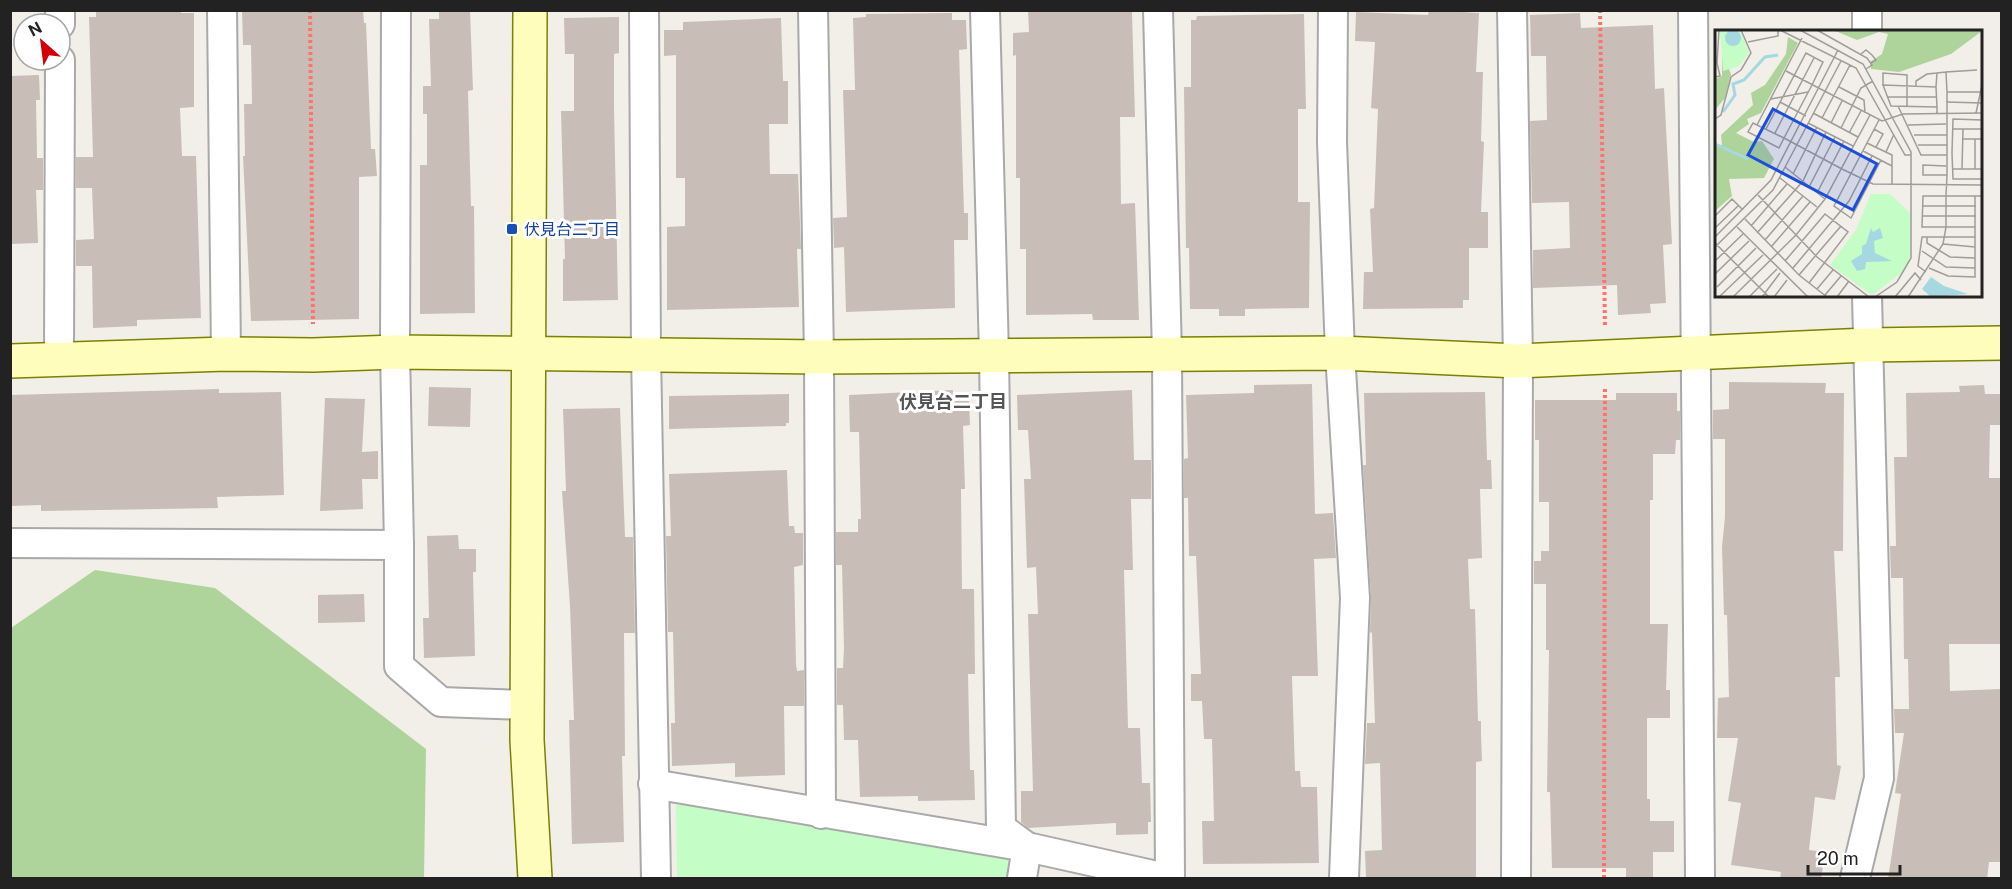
<svg xmlns="http://www.w3.org/2000/svg" width="2012" height="889" viewBox="0 0 2012 889" font-family="'Public Sans','Noto Sans JP',sans-serif">
<rect width="100%" height="100%" fill="#f2eee8"/>
<path fill="#afd49b" d="M95 570 215 588 426 749 424 878H11V628Z"/>
<path fill="#c4fdc6" d="M676 803 1017 858 1013 878H677Z"/>
<g fill="#c8beb7">
<path d="M181 10V13H194V107L180 108 182 156H196L201 318 137 320V326L93 328 92 266H76V240L94 239 92 188H76V157H93L89 17H96V12Z"/>
<path d="M242 10H363L364 23H366L371 149H375L377 176 359 177V319L251 321 243 156H245L244 104H252L251 45H243Z"/>
<path d="M439 10H470L473 90 468 91 471 206H474L475 313 420 314V165H427V114H423V86H431L429 19H439Z"/>
<path d="M1028 10 1132 12 1135 117H1120L1121 204 1135 203 1139 320H1093L1092 314 1026 315V249H1020V178H1016V55L1013 56V33L1029 32Z"/>
<path d="M1429 10 1479 13 1476 72H1483L1481 141 1484 142 1481 212H1488V248H1469V300H1463V308L1363 309 1364 272H1373L1370 209 1374 208 1378 109 1371 108 1375 42 1355 41 1356 12 1428 15Z"/>
<path d="M952 13V20H966L967 49 959 50 964 213H968V240H954L955 308 846 312 844 247 834 248 833 218 847 217 843 90H855L853 18 866 17V14Z"/>
<path d="M1580 13 1581 28 1653 25 1655 89 1664 88 1672 244 1663 245 1666 303 1650 304 1651 313 1618 315 1617 285 1533 288V250L1570 248 1569 202 1532 203 1530 121 1547 120 1546 56H1531L1530 15Z"/>
<path d="M1304 14 1306 109H1298V202H1310L1309 308 1245 309V316H1219V309H1190L1189 248H1186L1184 87H1191V20H1196L1197 16Z"/>
<path d="M619 17V53L614 54V109L618 300 563 301V259H565L561 111H574V54H565L564 18Z"/>
<path d="M781 18 783 81H788V124H769L770 174H798L801 249H797L799 307 667 310V227L685 226V178H676V55L664 56V30H683V22Z"/>
<path d="M39 75 40 100H36L37 158H43V190H36L38 243 10 244V76Z"/>
<path d="M1729 382 1826 383 1825 393H1844L1843 551H1834L1840 677H1835L1837 765 1841 766 1835 800 1815 797 1809 850 1825 852 1821 879H1780L1781 872 1731 865 1741 803 1728 801 1738 738H1717L1718 698 1729 697 1727 615H1724L1722 547 1725 517V439H1713V410L1729 409Z"/>
<path d="M1312 384 1315 514 1333 513 1336 558 1314 559 1318 676H1292L1295 771H1300L1301 787H1317L1319 863 1203 864 1202 821H1214L1212 739H1204L1202 701H1191V674H1201L1196 556H1189L1188 498H1184V459L1188 458 1186 395 1254 393V385Z"/>
<path d="M1984 385 1985 394H2001V425H1990L1989 478H2001V644H1949L1950 691 2001 689V862H1989L1987 879H1888L1901 794 1895 793 1904 733H1895L1894 709H1909L1908 659H1904L1903 578H1891L1890 546H1896L1894 457H1907L1906 393 1960 392 1959 386Z"/>
<path d="M429 387 471 388 470 427 428 426Z"/>
<path d="M219 389V393L281 392 284 495 217 497 218 508 41 511V505L10 506V395Z"/>
<path d="M953 390V401H969L970 425 963 426 965 489H961L962 589H974L975 674H968L970 770H974L975 800 918 801V796L860 797 858 740H844L843 705H837V668H843L844 648 842 565H836V532H858V519H861L859 432H850L849 395Z"/>
<path d="M1132 390 1134 460H1151V499H1131L1133 570H1124L1128 728H1140L1142 783H1150L1151 822H1148V834L1116 835V823L1028 828 1021 822V791H1033L1028 614H1038L1036 567 1027 568 1024 479H1031L1028 430H1018L1017 395Z"/>
<path d="M1485 392 1487 460H1491L1492 489H1480L1482 558 1468 559 1470 609H1475L1478 721H1481V734L1482 761 1476 762V879H1366L1365 851 1382 850 1380 763 1365 764 1367 723H1375L1372 633 1370 632 1371 597 1363 465H1366L1364 393Z"/>
<path d="M1616 393H1677V411H1680V440H1676L1675 454H1653V500H1650V624H1668L1666 690H1670V718H1647V799H1650V821H1674V852H1653V879H1626V868H1552L1550 792H1547L1549 650H1546V584H1534V561H1541V551H1549V502H1539V440H1535V400H1616Z"/>
<path d="M789 394V423H786V426L669 429V396Z"/>
<path d="M325 398 365 399 362 452 378 451V479H362L363 509 320 511Z"/>
<path d="M620 408 625 537H633L635 633H624L625 756H622L624 842 572 844 569 720H574L570 606 562 491H566L563 409Z"/>
<path d="M787 470 789 526H794L795 533H803V565L794 567 796 664 797 671 804 670V706H784L785 775 735 777V763L672 766 671 723H675L673 632H668L666 536H671L669 474Z"/>
<path d="M458 535 459 549H476V572H473L475 656 424 658 423 618H429L427 536Z"/>
<path d="M364 594 365 622 318 623V595Z"/>
</g>
<g fill="none" stroke-linecap="round" stroke-linejoin="round">
<defs>
<g id="street">
<path d="M222 10 226 354"/>
<path d="M644 10 646 354 656 878"/>
<path d="M813 10 819 357 821 814"/>
<path d="M985 10 994 355 1001 828 1027 847 1022 878"/>
<path d="M1158 10 1167 354 1170 878"/>
<path d="M1333 10 1332 142 1340 353 1355 598 1344 878"/>
<path d="M1512 10 1518 361 1516 878"/>
<path d="M1693 10 1700 878"/>
<path d="M60 24V10"/>
<path d="M1867 32V10"/>
<path d="M59 358 60 60"/>
<path d="M10 543 399 545 395 352 396 10"/>
<path d="M399 545V666L441 702 527 705"/>
<path d="M653 784 1027 847 1166 878"/>
<path d="M1855 878 1879 778 1867 296"/>
</g>
<g id="secondary">
<path d="M530 10 527 740 535 878"/>
<path d="M10 361 226 354 313 355 395 352 819 357 1340 353 1518 361 1867 345 2002 343"/>
</g>
</defs>
<use href="#street" stroke="#a9a9a9" stroke-width="32"/>
<use href="#secondary" stroke="#7b8100" stroke-width="36"/>
<g stroke="#ff736c" stroke-width="4" stroke-dasharray="3 3" stroke-linecap="butt">
<path d="M310 10 313 324"/>
<path d="M1600 10 1605 326"/>
<path d="M1604 878 1605 387"/>
</g>
<use href="#street" stroke="#fff" stroke-width="28"/>
<use href="#secondary" stroke="#fefdbb" stroke-width="33"/>
</g>
<rect fill="#1a4fb4" stroke="#fff" stroke-width="2" x="506" y="223" width="12" height="12" rx="3"/>
<g text-anchor="middle" stroke-width="6" stroke-linejoin="round" paint-order="stroke">
<g font-size="16" fill="#164399" stroke="#fff" text-anchor="start">
<text x="524" y="235">伏見台二丁目</text>
</g>
<g font-size="18" font-weight="bold" fill="#555" stroke="#fff">
<text x="953" y="408">伏見台二丁目</text>
</g>
</g>
<g transform="translate(1715 30)">
<rect width="267" height="267" fill="#f2eee8"/>
<path d="M118 0H267V1L236 24 184 42 156 39 155 32 167 24 173 4 164 2 142 10ZM73 7 83 13 46 83 32 89 34 94 21 103 39 112 47 111 59 129 49 148 14 149 17 166 0 181V114L7 115 6 105 38 75 36 63 50 55 71 24ZM7 22 16 44 10 68 0 80V49L7 46Z" fill="#afd49b"/>
<path d="M5 0H25L34 23 24 36 8 41ZM156 164H175L195 183V227L189 241 157 265 115 235 141 200Z" fill="#c4fdc6"/>
<path d="M10 8a8 8 0 1 1 16 0a8 8 0 1 1-16 0ZM156 198 158 202 165 198 168 208 159 211 160 223 177 231 151 232 150 239 142 241 136 231 147 224V216L151 214ZM216 247 229 256 253 264 216 267 207 259Z" fill="#a6d8e2"/>
<path fill="none" stroke="#a6d8e2" stroke-width="3" d="M8 82 20 65 18 54 29 50 50 27 63 25M0 114 33 129"/>
<path fill="none" stroke="#9f9c99" stroke-width="1.5" d="M65 0 141 38 190 125H196M85 0 148 34 196 122V228L182 252 160 267M102 0 152 28 157 35 151 39M33 12 63 6V0M146 24 151 20 157 25 161 30 156 33M262 40 231 42 232 62V145L231 166V197H207L208 166H267M71 41 167 91 188 84 267 83M0 47 5 46 2 33 4 0M168 55V43L192 45V76M201 56V51L212 44 222 43M124 57 149 70 150 83M221 57 222 77M232 62H267M173 67H221M56 69 93 62M65 72 91 86M231 72 267 73M183 76 206 125H232M98 83 143 107M222 83V77L176 76 168 55 221 57 222 43 231 42M261 83 267 55M107 88 135 35M0 89 6 85 16 47 26 40 36 23 26 0M164 90 119 176 136 188 166 130M267 90 238 89 237 123 238 149H267M93 93 138 116M116 93 127 71M42 95 87 8M193 95 231 94M126 98 146 58 158 51M51 99 91 23 108 32 97 55 69 108 64 118 33 102 38 93 69 108 127 139 158 154 267 155M159 99 168 104 161 117M237 99H267M60 103 99 28M134 103 146 81M199 105H232M248 109H267M260 109V139M152 113 177 125V155M203 115H232M148 121 177 136M171 122 179 104M231 136 208 135V145H232M70 137 110 169M238 139H267M247 139 248 99M78 144 102 97M65 148 102 177M94 157 120 107M102 163 129 111M43 165 102 227 154 267M207 176H261M0 186 17 169 28 180M207 186H261M30 189 84 245 112 267M36 196 72 154M22 197 93 267M0 198 23 176M42 203 88 151 111 102M0 207 56 150 123 20M212 207V213L235 227 260 228M50 210 88 166M0 213 54 267M228 214 260 217M0 217 58 160 126 31M56 217 95 172M207 221 231 237 260 238M0 231 28 204M70 231 110 184 133 202 94 253M78 238 134 171 157 126M214 238 233 246 260 247V166M211 242 203 236 207 207H260M0 244 34 211M84 245 126 196M2 257 41 218M102 259 118 240M110 265 126 246M4 267 48 225M18 267 81 205 110 169 155 85M34 267 62 239M47 267 65 243M59 267 72 250M122 267 134 251M180 267 200 243 206 250M193 267 228 214 231 197H260"/>
<path fill="#1d4ed8" fill-opacity="0.15" stroke="#1d4ed8" stroke-width="3" d="M58 79 162 134 138 180 33 125Z"/>
<rect width="267" height="267" fill="none" stroke="#222" stroke-width="3"/>
</g>
<rect width="2012" height="889" fill="none" stroke="#222222" stroke-width="24"/>
<g transform="translate(42 42) rotate(332)"><circle r="28" fill="#ffffff" stroke="#a7a7a7" stroke-width="1.5"/>
<path d="M0-4.5L10 22L0 15L-10 22Z" fill="#d3000c"/>
<text y="-9" font-size="16" font-weight="bold" text-anchor="middle" fill="#222222">N</text>
</g>
<path d="M1808 865v9h92v-9" fill="none" stroke="#222222" stroke-width="3"/>
<text x="1817" y="865" font-size="18" fill="#222222" stroke="#ffffff" stroke-width="4.5" paint-order="stroke">20 m</text>
</svg>
